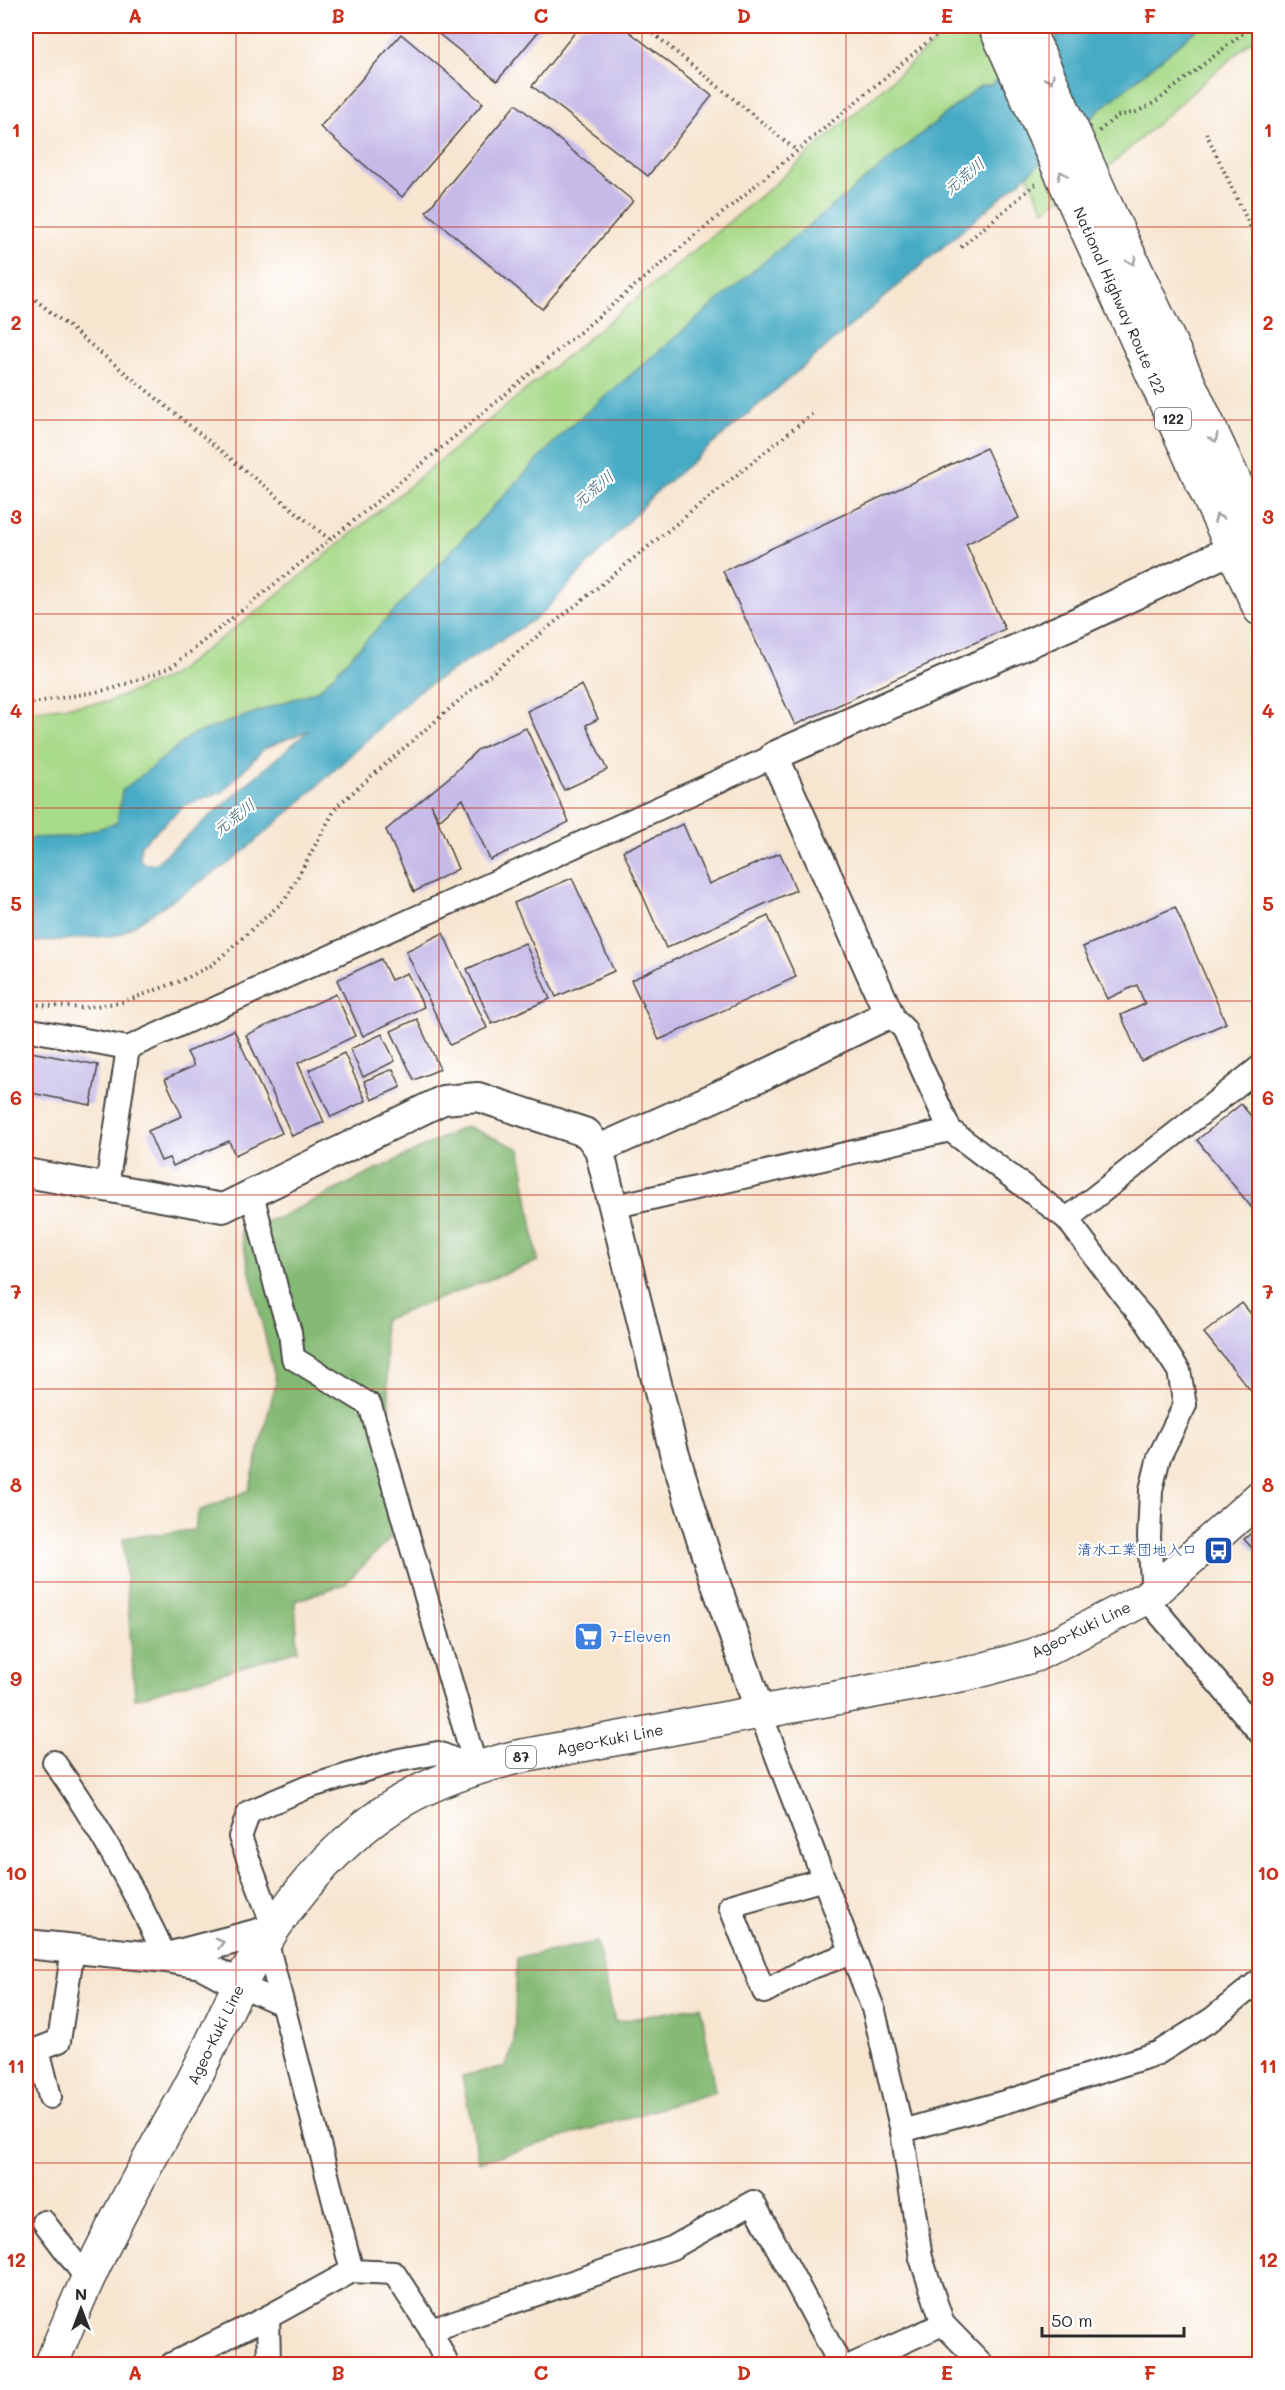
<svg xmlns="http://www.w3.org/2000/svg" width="1285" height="2390" viewBox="0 0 1285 2390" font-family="Mali,'Klee One',sans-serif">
<rect width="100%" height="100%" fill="#fff"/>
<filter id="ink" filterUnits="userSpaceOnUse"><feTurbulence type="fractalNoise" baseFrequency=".0167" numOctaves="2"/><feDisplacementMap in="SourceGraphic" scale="12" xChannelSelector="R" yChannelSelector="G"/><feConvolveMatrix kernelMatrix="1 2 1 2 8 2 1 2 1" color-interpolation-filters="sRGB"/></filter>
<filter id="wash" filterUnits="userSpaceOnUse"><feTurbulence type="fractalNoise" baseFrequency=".008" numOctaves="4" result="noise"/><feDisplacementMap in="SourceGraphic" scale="24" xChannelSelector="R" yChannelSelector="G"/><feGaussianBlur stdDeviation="1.35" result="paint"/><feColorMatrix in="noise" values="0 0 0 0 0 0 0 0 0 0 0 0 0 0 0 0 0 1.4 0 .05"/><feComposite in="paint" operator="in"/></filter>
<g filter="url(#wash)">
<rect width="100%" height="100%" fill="#f7e5d0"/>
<g fill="#a7da89" stroke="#69825a" stroke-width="1.5">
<path d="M948 26H975L980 36 993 26H1069L1060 35 990 85 980 86 765 261 567 429 319 690 192 735 118 823 72 837 26 838V711L107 702 169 677 263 607 770 188 944 34Z"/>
<path d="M1201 26H1259V35L1208 78 1112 164 1044 210 1027 175 1101 109Z"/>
</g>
<g fill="#85ba75" stroke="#587250" stroke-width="1.5">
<path d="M466 1126 520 1149 538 1261 383 1320 389 1398 391 1537 345 1584 295 1601 298 1650 135 1699 123 1538 194 1530 199 1511 249 1490 276 1382 240 1230 280 1217Z"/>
<path d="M597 1942 615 2022 701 2006 715 2092 479 2162 462 2076 506 2066 514 2043 517 1958Z"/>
</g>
<path fill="#46abc5" stroke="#386b78" stroke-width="1.5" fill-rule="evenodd" d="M1069 26H1201L1101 109 1027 175 653 495 540 616 419 691 297 805 231 862 119 935 26 943V838L72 837 117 823 122 791 192 735 319 690 567 429 765 261 980 86 990 85 1060 35ZM309 730 155 864H146L140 860 141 845 185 805 222 792 265 748Z"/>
<g id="blocks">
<g fill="#c5bae8">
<path d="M429 26H543L497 81Z"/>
<path d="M580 26H622L712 96 648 176 532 86Z"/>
<path d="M401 34 483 103 402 197 320 127Z"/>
<path d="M516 104 633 201 542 309 426 212Z"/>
<path d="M986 448 1019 518 966 544 1005 629 795 725 723 571Z"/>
<path d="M582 685 598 719 586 725 607 770 564 790 527 711Z"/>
<path d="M526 728 569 822 490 860 463 799 439 820 431 804 458 869 414 892 386 830 453 774 477 750Z"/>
<path d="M683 824 709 884 780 853 796 890 666 948 623 851Z"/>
<path d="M572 878 614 971 556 997 514 903Z"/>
<path d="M1175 907 1226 1023 1141 1061 1121 1015 1145 1004 1137 985 1107 999 1083 947Z"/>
<path d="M768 916 796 977 659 1040 631 980Z"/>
<path d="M443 933 487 1028 450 1045 406 951Z"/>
<path d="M525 943 550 999 492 1024 467 969Z"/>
<path d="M381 959 391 980 407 973 424 1007 363 1036 337 980Z"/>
<path d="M336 994 355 1036 298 1063 324 1122 292 1136 246 1035Z"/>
<path d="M417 1019 440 1069 414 1080 391 1031Z"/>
<path d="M234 1030 282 1133 235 1155 229 1141 173 1166 169 1158 161 1161 148 1131 182 1116 165 1079 194 1066 187 1052Z"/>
<path d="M382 1034 395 1061 363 1077 350 1049Z"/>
<path d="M26 1051 98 1065 91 1105 26 1092Z"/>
<path d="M344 1053 366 1101 331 1117 309 1070Z"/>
<path d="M393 1069 401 1087 372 1100 364 1081Z"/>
<path d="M1241 1104 1260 1127V1218L1197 1140Z"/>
<path d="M1242 1303 1260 1325V1402L1204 1333Z"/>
<path d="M1260 1526V1557L1244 1539Z"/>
</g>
</g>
</g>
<g filter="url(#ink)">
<use href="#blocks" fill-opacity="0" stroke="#4a4744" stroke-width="1.5"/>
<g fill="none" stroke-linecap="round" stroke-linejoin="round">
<defs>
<g id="minor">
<path d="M889 1014 904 1029 950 1130 1067 1219 1127 1299 1146 1321 1179 1371 1185 1405 1159 1457 1151 1490 1149 1537 1153 1593"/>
<path d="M26 1029 128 1048"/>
<path d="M107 1186 128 1048 774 756"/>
<path d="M252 1194 277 1291 290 1332 293 1358 370 1405 476 1768"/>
<path d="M612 1207 950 1130"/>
<path d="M1067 1219 1260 1067"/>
<path d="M1146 1598 1260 1733"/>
<path d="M760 1712 874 2011 902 2131 921 2258 943 2324 982 2364"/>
<path d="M54 1762C98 1824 134 1889 166 1958"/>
<path d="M824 1879 730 1906 764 1992 807 1969 852 1953"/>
<path d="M274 1929 240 1837 249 1812 308 1787 399 1760 438 1753 476 1768"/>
<path d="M266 1940 352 2271"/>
<path d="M240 1985 282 2004"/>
<path d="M50 2097 38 2049 59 2041 73 1949"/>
<path d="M902 2131 1015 2099 1158 2053 1212 2019 1260 1980"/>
<path d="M44 2222 87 2279"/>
<path d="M268 2317 269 2364"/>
<path d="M431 2330 672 2248 753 2202 840 2364"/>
<path d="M172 2364 268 2317 352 2271 394 2273 431 2330 447 2364"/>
<path d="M854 2364 943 2324"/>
</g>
<g id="tertiary">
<path d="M599 1149 762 1076 889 1014 774 756 1077 622 1252 540"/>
<path d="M26 1173 223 1208 443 1100 478 1097 587 1133 599 1149 674 1452 706 1555 760 1712"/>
<path d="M26 1944 166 1958 201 1964 240 1985"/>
<path d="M171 1956 274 1929"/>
</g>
<path id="primary" d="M52 2364C58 2346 67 2328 74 2310 105 2237 144 2168 183 2100 204 2063 220 2023 239 1986 278 1913 331 1843 403 1800 438 1780 477 1767 517 1757L971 1673 1035 1655 1146 1598 1260 1497"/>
<g id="trunk">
<path d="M1107 208 1260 536"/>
<path d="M1086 228 1260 609"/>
</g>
</defs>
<use href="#minor" stroke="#4a4744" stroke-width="26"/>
<use href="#tertiary" stroke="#4a4744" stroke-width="32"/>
<use href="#primary" stroke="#4a4744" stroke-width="36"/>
<use href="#trunk" stroke="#4a4744" stroke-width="36"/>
<g stroke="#4a4744" stroke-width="4" stroke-dasharray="1.5 4.5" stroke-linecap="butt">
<path d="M644 26 796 150"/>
<path d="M1099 131 1117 116 1136 112 1156 102 1252 26"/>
<path d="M1206 133 1260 247"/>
<path d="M961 247 1038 182"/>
<path d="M26 292 329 539"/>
<path d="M26 704 112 689 170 668 357 518 937 34 942 26"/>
<path d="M26 1004 83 1008 123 1002 183 980 212 965 285 900 337 806 476 686 812 414"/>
</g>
<use href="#minor" stroke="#fff" stroke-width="22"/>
<use href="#tertiary" stroke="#fff" stroke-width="28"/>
<use href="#primary" stroke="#fff" stroke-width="33"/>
<use href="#trunk" stroke="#fff" stroke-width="33"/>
<defs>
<g id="trunk-bridge">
<path d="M995 26 1086 228"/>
<path d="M1026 26 1107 208"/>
</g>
</defs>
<use href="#trunk-bridge" stroke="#4a4744" stroke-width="36" stroke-linecap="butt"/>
<use href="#trunk-bridge" stroke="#fff" stroke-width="33"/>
</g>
<defs><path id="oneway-chevron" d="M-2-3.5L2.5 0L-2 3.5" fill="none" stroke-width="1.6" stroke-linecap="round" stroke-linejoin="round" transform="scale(1.5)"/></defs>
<g stroke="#a0a0a0">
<use href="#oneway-chevron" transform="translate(1050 79) rotate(66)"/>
<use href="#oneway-chevron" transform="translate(1062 175) rotate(-114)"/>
<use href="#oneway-chevron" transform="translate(1132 261) rotate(65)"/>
<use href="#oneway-chevron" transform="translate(1214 438) rotate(65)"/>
<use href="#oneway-chevron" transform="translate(1218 518) rotate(-114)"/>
<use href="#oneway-chevron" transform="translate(220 1943) rotate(-15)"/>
</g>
</g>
<path fill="none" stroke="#c8321e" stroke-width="1.5" stroke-opacity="0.55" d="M236 26V2364M439 26V2364M642 26V2364M846 26V2364M1049 26V2364M26 227H1260M26 420H1260M26 614H1260M26 808H1260M26 1001H1260M26 1195H1260M26 1389H1260M26 1582H1260M26 1776H1260M26 1970H1260M26 2163H1260"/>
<defs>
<symbol id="bus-square" viewBox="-11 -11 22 22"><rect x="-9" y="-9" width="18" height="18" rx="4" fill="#1a4fb4" stroke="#fff"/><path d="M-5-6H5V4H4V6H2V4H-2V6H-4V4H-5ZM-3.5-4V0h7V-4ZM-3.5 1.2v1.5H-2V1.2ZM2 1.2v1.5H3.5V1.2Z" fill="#fff"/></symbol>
<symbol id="supermarket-square" viewBox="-11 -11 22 22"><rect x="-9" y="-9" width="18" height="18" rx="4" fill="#3f7fe0" stroke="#fff"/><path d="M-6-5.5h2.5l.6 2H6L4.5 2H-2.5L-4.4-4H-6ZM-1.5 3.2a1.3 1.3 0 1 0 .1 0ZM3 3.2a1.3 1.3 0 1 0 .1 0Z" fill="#fff"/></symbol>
</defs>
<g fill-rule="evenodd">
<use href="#bus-square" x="1202" y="1534" width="33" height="33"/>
<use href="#supermarket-square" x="572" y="1620" width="33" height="33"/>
</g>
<g text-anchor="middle" stroke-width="4.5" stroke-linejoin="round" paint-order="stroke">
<g fill="#fff" stroke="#6b6b6b" stroke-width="1.5">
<rect x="1155" y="408" width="36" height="22" rx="4.5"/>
<rect x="506" y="1746" width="30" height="22" rx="4.5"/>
</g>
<g font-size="14" font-weight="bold" fill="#2b2b2b">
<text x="1173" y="424">122</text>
<text x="521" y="1762">87</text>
</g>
<g font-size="15" fill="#2b2b2b" stroke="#fff">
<text transform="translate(1119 301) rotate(66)" y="5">National Highway Route 122</text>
<text transform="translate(1081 1630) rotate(-26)" y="5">Ageo-Kuki Line</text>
<text transform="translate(610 1740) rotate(-11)" y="5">Ageo-Kuki Line</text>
<text transform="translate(216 2035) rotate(-64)" y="5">Ageo-Kuki Line</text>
</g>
<g font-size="15" fill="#164399" stroke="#fff" text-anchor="end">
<text x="1197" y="1555">清水工業団地入口</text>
</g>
<g font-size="15" fill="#366cbe" stroke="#fff" text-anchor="start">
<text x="609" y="1642">7-Eleven</text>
</g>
<g font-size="16" font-style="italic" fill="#365e69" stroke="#fff">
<text transform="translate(964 176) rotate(-40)" y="6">元荒川</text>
<text transform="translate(593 489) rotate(-40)" y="6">元荒川</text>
<text transform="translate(234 817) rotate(-38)" y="6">元荒川</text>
</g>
</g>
<rect width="1285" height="2390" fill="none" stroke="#fff" stroke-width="66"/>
<g transform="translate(81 2309)" stroke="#ffffff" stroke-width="4.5" paint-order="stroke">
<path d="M0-4.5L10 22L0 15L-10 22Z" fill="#2b2b2b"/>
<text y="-9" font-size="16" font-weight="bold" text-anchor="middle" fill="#2b2b2b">N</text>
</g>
<path d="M1042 2327v9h142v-9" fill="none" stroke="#2b2b2b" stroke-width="3"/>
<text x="1051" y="2327" font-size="18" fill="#2b2b2b" stroke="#ffffff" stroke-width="4.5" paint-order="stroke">50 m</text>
<rect x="33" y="33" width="1219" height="2324" fill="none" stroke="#c8321e" stroke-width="2"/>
<g font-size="20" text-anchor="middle" font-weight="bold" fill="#c8321e">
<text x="135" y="23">A</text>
<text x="338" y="23">B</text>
<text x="541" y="23">C</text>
<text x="744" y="23">D</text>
<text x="947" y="23">E</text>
<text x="1150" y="23">F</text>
<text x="16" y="137">1</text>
<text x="1268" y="137">1</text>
<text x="16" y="330">2</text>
<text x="1268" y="330">2</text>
<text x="16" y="524">3</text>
<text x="1268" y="524">3</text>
<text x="16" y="718">4</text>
<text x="1268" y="718">4</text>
<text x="16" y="911">5</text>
<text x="1268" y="911">5</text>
<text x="16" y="1105">6</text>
<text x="1268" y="1105">6</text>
<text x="16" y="1299">7</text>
<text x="1268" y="1299">7</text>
<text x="16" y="1492">8</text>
<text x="1268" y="1492">8</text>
<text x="16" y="1686">9</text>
<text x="1268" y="1686">9</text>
<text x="16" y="1880">10</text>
<text x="1268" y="1880">10</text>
<text x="16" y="2073">11</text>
<text x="1268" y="2073">11</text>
<text x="16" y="2267">12</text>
<text x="1268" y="2267">12</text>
<text x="135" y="2380">A</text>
<text x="338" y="2380">B</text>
<text x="541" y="2380">C</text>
<text x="744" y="2380">D</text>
<text x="947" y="2380">E</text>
<text x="1150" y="2380">F</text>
</g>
</svg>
